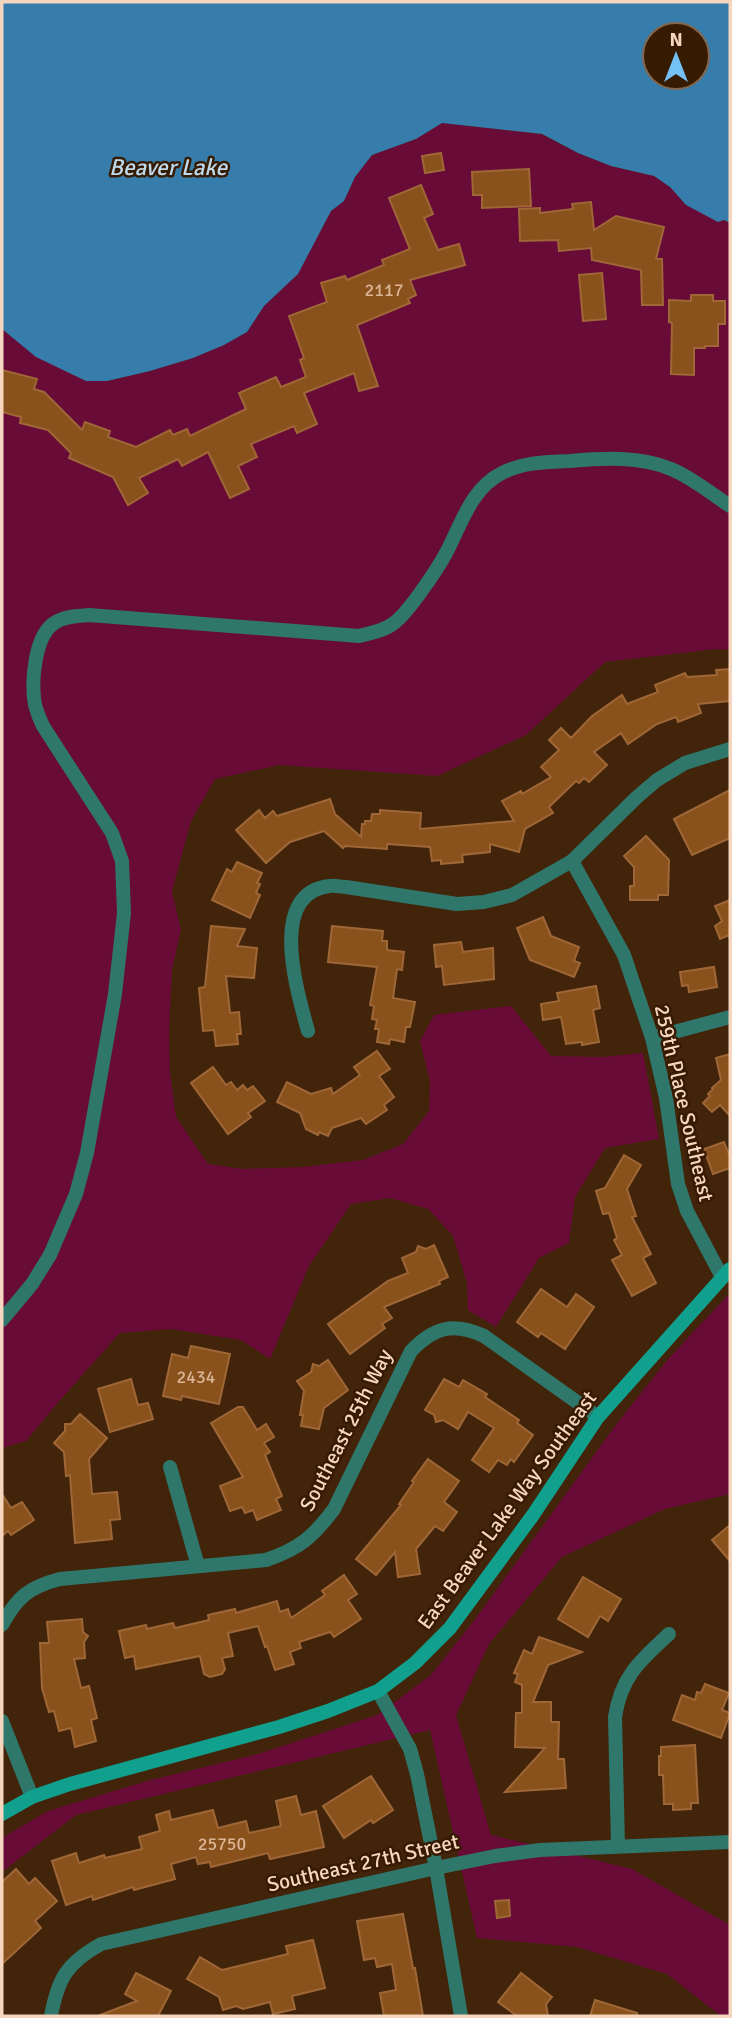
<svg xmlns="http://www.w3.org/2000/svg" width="732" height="2018" viewBox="0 0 732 2018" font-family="Signika,sans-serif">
<rect width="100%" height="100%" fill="#41240a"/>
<g fill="#690b37">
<path d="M442 123 541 134 578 153 611 166 654 176 670 187 686 205 730 223V650L716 649 605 662 526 735 437 776 279 765 215 779 191 821 172 891 181 930 172 969 169 1034 170 1072 176 1117 208 1164 242 1169 303 1167 363 1160 403 1144 429 1111 430 1081 420 1041 434 1015 511 1006 551 1056 601 1057 643 1053 659 1139 605 1148 575 1197 569 1243 539 1258 496 1327 468 1310 467 1283 453 1236 428 1209 390 1198 351 1204 309 1266 270 1359 241 1340 171 1329 120 1333 61 1399 26 1441 2 1448V329L15 339 86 381H107L150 371 193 358 224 345 247 332 264 306 298 274 331 211 344 201 355 177 372 155 416 139Z"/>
<path d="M730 1293V1494L665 1509 562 1557 489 1644 456 1715 491 1835 632 1869 730 1925V2016H721L667 1974 577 1947 477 1938 430 1730 76 1815 2 1872V1838L48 1811 147 1781 258 1754 377 1715 431 1675 476 1618 618 1422 669 1358Z"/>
</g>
<path fill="#367dab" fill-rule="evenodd" d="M2 2H730V223L724 220 718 222 686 205 670 187 654 176 611 166 578 153 542 134 442 123 416 139 372 155 355 177 344 201 331 211 298 274 264 306 247 332 224 345 193 358 150 371 107 381H86L36 357 2 329ZM655 35H697V77H655Z"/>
<g fill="#89511c" stroke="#9f6737" stroke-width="2">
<path d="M441 153 444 170 425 173 422 156Z"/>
<path d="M529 169 531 206 482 208V195H473L472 172Z"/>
<path d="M421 185 433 214 424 218 438 250 459 244 465 265 410 280 416 295 408 299 410 303 357 325 378 386 359 391 354 373 304 393 317 424 297 433 294 426 251 444 257 457 238 466 249 489 230 498 208 452 182 466 178 459 139 478 148 493 128 505 113 477 69 458 71 453 48 430 20 423 21 417 2 412V370L37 379 34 389 44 392 82 430 85 422 110 431 108 437 136 447 170 430 173 435 187 429 190 436 246 409 239 393 276 377 281 387 306 377 300 360 304 358 289 316 327 302 321 283 345 276 347 280 384 265 382 260 410 249 389 198Z"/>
<path d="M591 202 594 230 616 216 664 227 656 259H662L663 305H642L641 270 592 260 591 248 559 251 558 240 520 241 519 209 540 208V213L573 209 572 204Z"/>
<path d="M602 273 606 319 583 321 579 275Z"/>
<path d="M691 295H713V301H725V324H718V346H705V348H694V375L671 374 672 323 669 322V300L691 301Z"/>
<path d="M730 669V701L698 704 701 713 678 722 676 717 657 724 628 744 621 733 594 752 607 765 589 782 584 778 579 783 576 781 549 807 553 813 525 829 519 852 490 844V852L462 855 463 862 441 864V860L432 861 430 847 387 844V849L345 846 343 848 324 831 290 842 266 863 236 830 259 810 265 818 273 811 277 816 330 799 335 814 361 837 362 824H365V821H371L372 814H380V810L421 813 420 829 514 821 502 801 521 791 522 794 551 777 541 767 559 750 549 740 561 728 571 738 592 716 622 695 627 704 658 692 655 685 685 673 687 677 717 675 716 670Z"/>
<path d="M730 790V838L692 855 674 819Z"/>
<path d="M646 836 669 860 668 895H658V900H630V886H634V867L624 856Z"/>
<path d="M237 862 262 873 257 883 260 884 256 893 260 895 250 918 212 900 227 869 232 872Z"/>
<path d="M730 900V939L729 935 720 939 715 926 722 921 715 906Z"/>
<path d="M543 917 551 936 579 947 574 961 580 963 574 977 530 960 517 928Z"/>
<path d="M211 926 245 929 237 946 257 948 254 978 226 976 230 1013 239 1012 241 1034H237L238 1044 216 1046 214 1030 203 1031 199 988 205 987Z"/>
<path d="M332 926 383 931 382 941H387V950L404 952 402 970 397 969 393 998 415 1002 410 1027H406L404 1042 390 1039 389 1044 377 1042 379 1029H375L377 1020 372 1019 374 1006 370 1005 377 967 328 962Z"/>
<path d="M461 942 463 952 493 948 494 979 444 985 442 966 436 967 434 945Z"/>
<path d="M714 967 717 987 689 992 688 985 682 986 680 972Z"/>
<path d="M596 986 600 1008 593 1010 599 1042 582 1045V1042L566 1044 561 1017 543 1020 541 1004 559 1001 557 993Z"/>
<path d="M377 1051 390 1069 379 1076 394 1097 384 1105 387 1110 366 1124 361 1118 332 1128 328 1136 319 1132 318 1135 306 1129 300 1113 277 1102 287 1082 311 1094 331 1088 333 1094 360 1075 354 1067Z"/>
<path d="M730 1054V1116L720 1105 712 1112 703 1103 710 1096 708 1094 713 1089 712 1088 721 1080 716 1058Z"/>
<path d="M213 1067 226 1085 231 1082 237 1090 243 1085 247 1090 253 1086 265 1101 248 1113 251 1117 228 1134 191 1083Z"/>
<path d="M724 1142 730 1157V1168L713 1174 704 1149Z"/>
<path d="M624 1155 641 1165 627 1189 636 1216 632 1217 651 1254 643 1258 656 1283 632 1296 612 1260 622 1255 614 1240 617 1238 609 1213 603 1214 596 1191 605 1188Z"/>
<path d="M434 1245 448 1277 439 1281 440 1284 384 1307 392 1318 382 1324 385 1328 350 1354 328 1324 388 1281 408 1273 402 1258 416 1252 418 1246 426 1249Z"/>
<path d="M541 1289 567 1307 576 1294 594 1307 565 1349 541 1333 538 1337 517 1322Z"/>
<path d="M191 1346 230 1354 219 1404 182 1396 181 1400 163 1396 172 1354 188 1358Z"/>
<path d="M328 1360 348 1390 324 1408 319 1429 301 1426 303 1415H300L304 1391 297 1381 311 1372 313 1364 319 1366Z"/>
<path d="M131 1379 138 1405 148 1403 153 1419 110 1432 98 1389Z"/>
<path d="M444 1379 459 1387 463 1380 487 1394 485 1397 519 1420 517 1423 533 1435 514 1462 511 1459 507 1465 498 1460 489 1472 472 1460 494 1428 468 1412 458 1429 443 1420 436 1422 434 1415 425 1410Z"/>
<path d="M238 1407H243L257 1430 266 1424 274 1437 264 1443 270 1452 265 1455 282 1496 276 1499 281 1510 257 1520 253 1510 245 1513 242 1507 230 1511 220 1486 243 1477 211 1423Z"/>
<path d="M80 1414 107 1438 89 1459 92 1494 117 1492 120 1519 110 1520 112 1539 75 1543 70 1475 66 1476 64 1452 54 1443 65 1431V1424H71Z"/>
<path d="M428 1459 459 1481 444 1502 457 1512 443 1531 435 1526 416 1549 420 1574 398 1577 395 1552 376 1575 356 1559 401 1505 399 1504 414 1482 412 1481Z"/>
<path d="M2 1494 11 1508 22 1502 34 1520 11 1535 8 1531 2 1536Z"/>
<path d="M730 1525V1561L712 1540Z"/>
<path d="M344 1575 357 1594 348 1600 361 1619 334 1637 330 1632 299 1642 301 1648 290 1652 294 1664 275 1670 267 1646 265 1647 258 1626 228 1633 233 1656 222 1658 225 1669 222 1674 210 1677 204 1674 200 1656 136 1669 134 1656 125 1658 119 1631 146 1625 147 1629 173 1623 175 1628 209 1620 208 1615 235 1609 236 1613 277 1601 280 1612 288 1609 291 1618 325 1595 322 1591Z"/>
<path d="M583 1577 621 1599 608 1621 600 1616 588 1637 558 1619Z"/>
<path d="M82 1619 83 1632 88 1636 84 1642 85 1658 74 1659 81 1688 89 1686 97 1718 91 1720 96 1741 75 1747 71 1728 59 1731 54 1711 49 1712 42 1688 40 1643H49L47 1622Z"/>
<path d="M539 1637 582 1652 548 1665 533 1702H551V1722H559L558 1759H564L566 1788 505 1792 545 1748 515 1747 516 1713H522V1685L515 1682 518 1674 514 1673 524 1650 532 1654Z"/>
<path d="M705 1684 729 1693 722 1710 730 1713 721 1738 673 1720 682 1695 695 1700 697 1692 701 1693Z"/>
<path d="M695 1745 698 1803H691V1809L673 1810V1804H664L663 1775H659V1756H661V1747Z"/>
<path d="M371 1776 393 1810 373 1823 371 1820 344 1838 323 1806Z"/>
<path d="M296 1796 301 1815 316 1811 324 1847 270 1859 268 1853 211 1867 210 1862 198 1864 196 1857 171 1864 175 1879 134 1890 133 1887 93 1900 92 1896 66 1905 52 1861 76 1853 79 1863 104 1855 105 1858 142 1849 139 1837 160 1831 156 1815 169 1811 171 1820 213 1810 218 1828 246 1821 249 1833 281 1826 276 1801Z"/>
<path d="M16 1869 29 1884 35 1878 57 1901 35 1921 41 1928 2 1964V1882Z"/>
<path d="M509 1900 510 1916 497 1918 495 1901Z"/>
<path d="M403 1914 413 1968H415L423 2016H384L380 1993 396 1990 392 1964 377 1967 375 1958 364 1960 357 1921Z"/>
<path d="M313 1940 325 1988 292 1996 295 2009 273 2014 270 2002 243 2009 236 2006 223 2010 219 1997 187 1979 200 1957 222 1970 288 1954 286 1946Z"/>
<path d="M136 1973 171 1991 158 2016H100V2015L137 2001 125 1994Z"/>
<path d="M521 1973 552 1997 546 2004 548 2016H517L498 2002Z"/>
<path d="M595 2000 637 2013V2016H590Z"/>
</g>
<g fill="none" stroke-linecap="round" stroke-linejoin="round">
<g stroke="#2f776a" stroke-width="14">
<path d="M572 861 624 955 652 1038 666 1098 678 1184 687 1211 722 1277"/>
<path d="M308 1031C298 994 266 892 330 886 335 885 341 887 346 887L457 904 484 902 512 895 572 861 637 797 657 780 685 763 730 749"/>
<path d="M652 1038 730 1017"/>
<path d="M2 1320 32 1284 50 1255 76 1194 87 1153 115 994 124 913 122 861 112 833 43 726C40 720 37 712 35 705 31 683 34 634 56 622 65 616 78 616 89 615L359 636C371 633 384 631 394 623 408 613 436 571 445 555 461 526 470 489 502 473 523 462 548 462 570 461 603 458 641 456 671 469 691 477 712 494 730 506"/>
<path d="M170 1467 198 1566"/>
<path d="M2 1625C17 1597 29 1587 60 1579L266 1560C299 1549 313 1537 334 1509L411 1351C434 1327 453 1322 484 1336L598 1417"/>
<path d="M378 1691 410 1749 417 1774 436 1868 461 2016"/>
<path d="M2 1721 32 1797"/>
<path d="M618 1846 615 1717C621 1676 641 1660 669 1634"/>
<path d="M51 2016C58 1978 67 1963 101 1944L436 1868 495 1856 540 1850 730 1842"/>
</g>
<path stroke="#11a08d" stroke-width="14" d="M2 1814 32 1797 70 1784 279 1727 328 1711 378 1691 415 1663 450 1628 533 1515 598 1417 730 1269"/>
</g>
<g text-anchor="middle" stroke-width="5" stroke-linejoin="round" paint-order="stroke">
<g font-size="18" fill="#dbb596">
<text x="384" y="296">2117</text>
<text x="196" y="1383">2434</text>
<text x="222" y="1850">25750</text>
</g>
<g font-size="21" fill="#f6d6be" stroke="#361b01">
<text transform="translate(684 1103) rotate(77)" y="7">259th Place Southeast</text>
<text transform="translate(346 1430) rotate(-63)" y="7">Southeast 25th Way</text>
<text transform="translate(507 1510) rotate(-54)" y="7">East Beaver Lake Way Southeast</text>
<text transform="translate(363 1863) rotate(-13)" y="7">Southeast 27th Street</text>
</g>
<g font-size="23" font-style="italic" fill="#bfd9ed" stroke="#361b01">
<text x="168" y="175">Beaver Lake</text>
</g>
</g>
<rect width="732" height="2018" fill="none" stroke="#f6d6be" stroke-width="7"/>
<g transform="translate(676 56)"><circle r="33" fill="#361b01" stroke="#83664d" stroke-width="2"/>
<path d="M0-5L12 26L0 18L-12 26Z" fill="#73c1f5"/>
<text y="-10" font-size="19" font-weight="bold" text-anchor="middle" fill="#f6d6be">N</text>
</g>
</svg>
